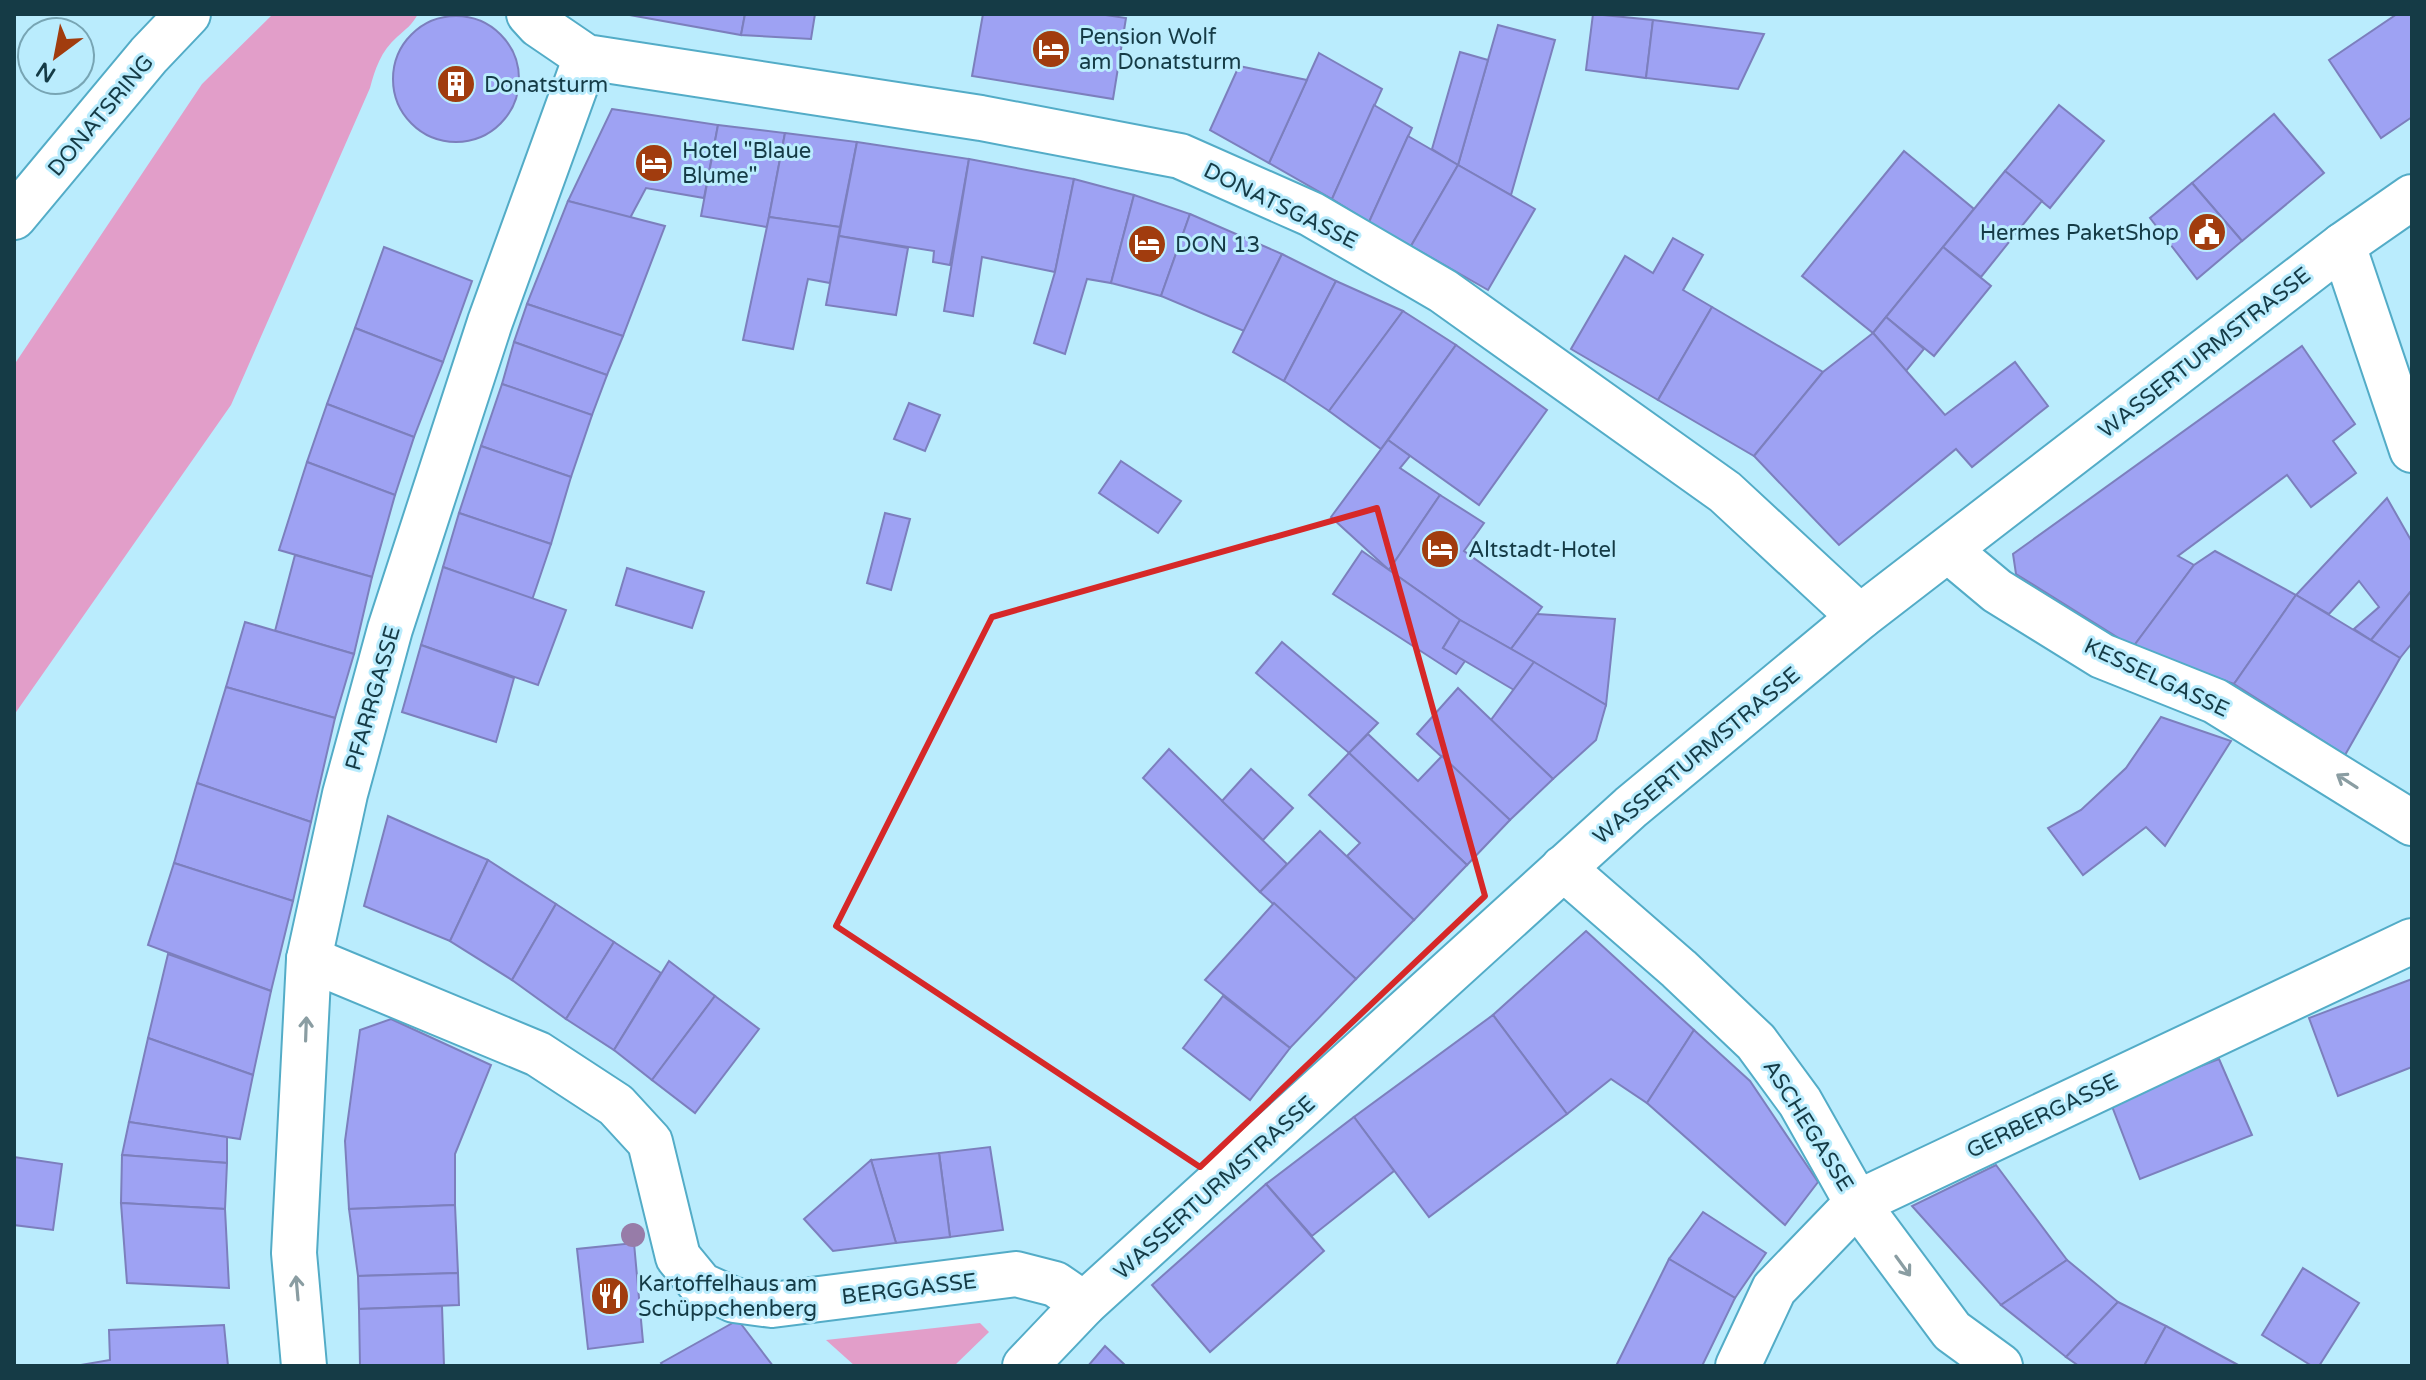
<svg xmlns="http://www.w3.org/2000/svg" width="2426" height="1380" viewBox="0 0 2426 1380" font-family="'Varela Round',sans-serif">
<rect width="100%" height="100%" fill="#baecfd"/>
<g fill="#e29ec9">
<path d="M273 14H418C412 25 406 29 397 37 381 51 375 69 370 88L231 405 14 715V365L202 84Z"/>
<path d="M980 1323 989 1332 954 1366H855L826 1340Z"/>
</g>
<g fill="#9ea2f3" stroke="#7c7fbd" stroke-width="2">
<path d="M624 14H745L741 35Z"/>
<path d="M745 14H815L811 39 741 35Z"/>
<path d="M983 14H1099L1126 18 1113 99 972 76Z"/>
<path d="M1593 14 1653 20 1646 78 1586 70Z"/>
<path d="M2397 14H2412V117L2381 138 2329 60Z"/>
<circle cx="456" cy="79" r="63"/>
<path d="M1653 20 1764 34 1738 89 1646 78Z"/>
<path d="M1498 25 1555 40 1511 195 1458 165Z"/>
<path d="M1460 52 1488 60 1458 165 1432 149Z"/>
<path d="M1319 53 1382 89 1332 199 1269 163Z"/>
<path d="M1239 66 1307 80 1269 163 1210 130Z"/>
<path d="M1374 105 1412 128 1369 222 1332 199Z"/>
<path d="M2059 105 2104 141 2050 208 2005 171Z"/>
<path d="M612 109 718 125 704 198 646 188 630 218 568 201Z"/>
<path d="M2274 114 2324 173 2242 241 2192 183Z"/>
<path d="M718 125 785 133 767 227 701 216Z"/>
<path d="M785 133 857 142 840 227 769 217Z"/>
<path d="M1408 136 1458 165 1411 246 1369 222Z"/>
<path d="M857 142 969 159 950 265 933 262 934 251 839 236Z"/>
<path d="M1904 151 1974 209 1873 333 1802 276Z"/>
<path d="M969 159 1074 179 1055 272 982 257 973 316 944 311Z"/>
<path d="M1458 165 1535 209 1488 290 1411 246Z"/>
<path d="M2005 171 2042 201 1981 277 1943 247Z"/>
<path d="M1074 179 1134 195 1111 283 1087 279 1065 354 1034 343 1055 272Z"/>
<path d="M2192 183 2242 241 2197 279 2150 218Z"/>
<path d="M1134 195 1190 214 1161 296 1111 283Z"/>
<path d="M568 201 665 226 623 336 527 304Z"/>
<path d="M1190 214 1282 254 1244 331 1161 296Z"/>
<path d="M769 217 840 227 830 283 808 279 793 349 743 340Z"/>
<path d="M839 236 908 248 896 315 826 305Z"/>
<path d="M1673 238 1703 255 1683 290 1712 307 1658 400 1571 349 1625 256 1653 273Z"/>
<path d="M384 247 472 281 443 362 355 328Z"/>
<path d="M1943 247 1991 286 1934 356 1886 317Z"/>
<path d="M1282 254 1336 281 1284 381 1233 352Z"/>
<path d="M1336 281 1403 311 1329 411 1284 381Z"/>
<path d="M527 304 623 336 607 375 514 342Z"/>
<path d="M1712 307 1823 372 1754 456 1658 400Z"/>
<path d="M1403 311 1456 345 1381 449 1329 411Z"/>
<path d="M1886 317 1924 349 1906 371 1873 333Z"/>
<path d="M355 328 443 362 414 437 327 404Z"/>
<path d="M1873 333 1945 415 2015 362 2048 406 1972 467 1956 449 1839 545 1754 456 1823 372Z"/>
<path d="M514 342 607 375 592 415 502 384Z"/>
<path d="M1456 345 1547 410 1479 505 1388 440Z"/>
<path d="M2302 346 2355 424 2333 441 2356 473 2311 507 2287 475 2178 556 2194 565 2133 647 2016 574 2013 554Z"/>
<path d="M502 384 592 415 571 477 481 446Z"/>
<path d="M909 403 940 415 925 451 894 439Z"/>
<path d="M327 404 414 437 395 495 307 462Z"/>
<path d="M1388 440 1410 456 1400 468 1440 495 1389 570 1331 517Z"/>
<path d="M481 446 571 477 551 544 459 513Z"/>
<path d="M1121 461 1181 501 1158 533 1099 493Z"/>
<path d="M307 462 395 495 372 577 279 550Z"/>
<path d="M1440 495 1484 523 1464 551 1542 607 1511 649 1460 620 1389 570Z"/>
<path d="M2387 498 2412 542V590L2371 640 2354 629 2379 607 2359 581 2329 614 2296 595Z"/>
<path d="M459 513 551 544 532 600 443 567Z"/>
<path d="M885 513 910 519 891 590 867 583Z"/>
<path d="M1362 551 1460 620 1443 648 1465 661 1456 674 1333 594Z"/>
<path d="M2215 551 2296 595 2234 684 2133 647 2194 565Z"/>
<path d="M295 555 372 577 354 654 275 631Z"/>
<path d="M443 567 566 610 538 685 421 645Z"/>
<path d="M627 568 704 592 692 628 616 605Z"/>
<path d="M2412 590V643L2400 658 2371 640Z"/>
<path d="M2296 595 2400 658 2345 755 2234 684Z"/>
<path d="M1537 614 1615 619 1606 705 1511 649Z"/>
<path d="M1460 620 1534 662 1514 690 1443 648Z"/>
<path d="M245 622 354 654 335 718 226 687Z"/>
<path d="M1282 642 1378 723 1349 753 1256 673Z"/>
<path d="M421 645 514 678 496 742 402 712Z"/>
<path d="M1534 662 1606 705 1596 740 1553 779 1491 720Z"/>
<path d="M226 687 335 718 311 822 197 783Z"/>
<path d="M1458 688 1553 779 1510 820 1417 734Z"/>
<path d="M2161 717 2231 741 2165 846 2146 827 2083 875 2048 828 2081 810 2126 768Z"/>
<path d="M1368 734 1418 781 1442 756 1510 820 1467 865 1349 753Z"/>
<path d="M1169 749 1287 864 1260 892 1143 778Z"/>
<path d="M1349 753 1467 865 1414 920 1347 856 1360 843 1309 795Z"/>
<path d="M1251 769 1293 808 1263 840 1222 801Z"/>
<path d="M197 783 311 822 293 901 174 863Z"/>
<path d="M388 816 488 860 450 941 364 906Z"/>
<path d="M1320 831 1414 920 1356 979 1260 892Z"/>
<path d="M488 860 556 904 512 980 450 941Z"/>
<path d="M174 863 293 901 271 991 148 945Z"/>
<path d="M1274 903 1356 979 1290 1048 1205 980Z"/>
<path d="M556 904 614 942 566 1019 512 980Z"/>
<path d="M1586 931 1694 1030 1647 1103 1611 1079 1567 1114 1493 1015Z"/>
<path d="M614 942 661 973 614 1050 566 1019Z"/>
<path d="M168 954 271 991 253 1075 148 1038Z"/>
<path d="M669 961 715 996 652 1080 614 1050Z"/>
<path d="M2412 979V1067L2338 1096 2309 1018Z"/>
<path d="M715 996 759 1029 695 1113 652 1080Z"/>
<path d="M1223 996 1290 1048 1250 1100 1183 1048Z"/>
<path d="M1493 1015 1567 1114 1429 1217 1354 1117Z"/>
<path d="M391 1019 491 1065 455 1154V1205L349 1209 345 1141 360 1030Z"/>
<path d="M1694 1030 1750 1081 1818 1182 1785 1225 1647 1103Z"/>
<path d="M148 1038 253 1075 240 1139 129 1122Z"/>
<path d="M2219 1059 2252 1135 2140 1179 2110 1101Z"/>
<path d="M1354 1117 1394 1171 1312 1236 1266 1184Z"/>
<path d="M129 1122 227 1137V1163L122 1155Z"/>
<path d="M990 1147 1003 1230 950 1237 939 1153Z"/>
<path d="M939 1153 950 1237 896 1243 871 1160Z"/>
<path d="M122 1155 227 1163 225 1209 121 1203Z"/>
<path d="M14 1157 62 1164 53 1230 14 1225Z"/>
<path d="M871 1160 896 1243 833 1251 804 1219Z"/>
<path d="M1996 1165 2067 1260 2001 1305 1912 1206Z"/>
<path d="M1266 1184 1324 1251 1210 1352 1152 1285Z"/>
<path d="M121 1203 225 1209 229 1288 127 1283Z"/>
<path d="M455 1205 458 1273 358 1276 349 1209Z"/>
<path d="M1703 1212 1766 1253 1735 1298 1669 1259Z"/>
<path d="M634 1243 643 1342 588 1349 577 1249Z"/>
<path d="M1669 1259 1735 1298 1702 1366H1616Z"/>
<path d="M2067 1260 2118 1302 2066 1357 2001 1305Z"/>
<path d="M2303 1268 2359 1303 2319 1366H2312L2262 1335Z"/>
<path d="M458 1273 459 1305 359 1309 358 1276Z"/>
<path d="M2118 1302 2166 1326 2144 1366H2079L2066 1357Z"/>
<path d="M442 1306 444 1366H360L359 1309Z"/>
<path d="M738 1320 773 1366H663L661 1363Z"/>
<path d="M224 1325 228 1366H75L110 1360 109 1330Z"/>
<path d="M2166 1326 2240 1366H2144Z"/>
<path d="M1105 1346 1126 1366H1088Z"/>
</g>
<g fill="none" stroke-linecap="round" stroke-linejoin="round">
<defs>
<g id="minor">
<path d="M529 14 539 25 586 57 981 118 1180 156 1311 214 1443 291 1725 492 1860 617"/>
<path d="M2343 245 2412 450"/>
<path d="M1948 550 1997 591 2102 656 2215 701 2412 823"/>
<path d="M1563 868 1679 969 1756 1042 1800 1102 1857 1203 1952 1331 2000 1366"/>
<path d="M309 959 538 1054 616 1105 650 1142 678 1257 701 1285 734 1300 772 1305 1016 1274 1055 1284 1084 1304"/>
<path d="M304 1366 294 1253 309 959 345 794 390 629 490 322 586 57"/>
<path d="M1025 1366 1084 1304 1631 807 1860 617 2343 245 2412 197"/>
<path d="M1738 1366 1774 1289 1857 1203 2412 941"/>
</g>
<path id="major" d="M14 217 149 55 188 14"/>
</defs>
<use href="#minor" stroke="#53acc7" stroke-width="48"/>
<use href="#major" stroke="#53acc7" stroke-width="48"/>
<use href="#minor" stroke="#fff" stroke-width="44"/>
<use href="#major" stroke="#fff" stroke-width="44"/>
</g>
<circle fill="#977ca8" cx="633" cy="1235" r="12"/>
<defs><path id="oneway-shaft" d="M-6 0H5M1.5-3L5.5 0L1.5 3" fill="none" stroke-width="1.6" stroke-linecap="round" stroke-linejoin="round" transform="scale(2)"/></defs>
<g stroke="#8a9da2">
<use href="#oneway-shaft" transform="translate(2347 781) rotate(-147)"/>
<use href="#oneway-shaft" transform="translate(306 1029) rotate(-88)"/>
<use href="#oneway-shaft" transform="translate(1903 1266) rotate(54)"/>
<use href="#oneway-shaft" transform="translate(297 1288) rotate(-95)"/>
</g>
<path fill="none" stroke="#d62828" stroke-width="6" stroke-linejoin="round" d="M1377 508 1485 896 1200 1167 836 926 992 617Z"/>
<defs>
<symbol id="hotel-disc" viewBox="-11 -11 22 22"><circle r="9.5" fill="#a13c0e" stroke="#baecfd"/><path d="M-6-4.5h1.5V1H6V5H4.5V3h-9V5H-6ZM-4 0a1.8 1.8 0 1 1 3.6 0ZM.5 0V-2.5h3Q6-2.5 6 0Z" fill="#fff"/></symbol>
<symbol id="building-disc" viewBox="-11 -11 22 22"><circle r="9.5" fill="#a13c0e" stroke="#baecfd"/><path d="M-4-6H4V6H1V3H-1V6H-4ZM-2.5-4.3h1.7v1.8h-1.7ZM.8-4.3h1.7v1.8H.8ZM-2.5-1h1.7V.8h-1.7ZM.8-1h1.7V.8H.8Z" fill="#fff"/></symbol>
<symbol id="civic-disc" viewBox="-11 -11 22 22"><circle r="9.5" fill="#a13c0e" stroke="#baecfd"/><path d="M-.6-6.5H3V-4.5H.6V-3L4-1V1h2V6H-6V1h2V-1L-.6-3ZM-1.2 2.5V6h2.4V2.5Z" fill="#fff"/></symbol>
<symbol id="restaurant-disc" viewBox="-11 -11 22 22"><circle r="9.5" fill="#a13c0e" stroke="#baecfd"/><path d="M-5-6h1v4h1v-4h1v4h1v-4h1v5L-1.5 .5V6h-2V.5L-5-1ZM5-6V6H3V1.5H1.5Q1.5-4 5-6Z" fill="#fff"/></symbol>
</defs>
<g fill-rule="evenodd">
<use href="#hotel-disc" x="1029" y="27" width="44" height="44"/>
<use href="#building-disc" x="434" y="62" width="44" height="44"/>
<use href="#hotel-disc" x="632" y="141" width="44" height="44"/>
<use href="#civic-disc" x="2185" y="210" width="44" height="44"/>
<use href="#hotel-disc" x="1125" y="222" width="44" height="44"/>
<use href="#hotel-disc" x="1418" y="527" width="44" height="44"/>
<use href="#restaurant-disc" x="588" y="1274" width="44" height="44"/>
</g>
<g text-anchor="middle" stroke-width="6" stroke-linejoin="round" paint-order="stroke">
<g font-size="22" fill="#153b46" stroke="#baecfd" text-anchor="start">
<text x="1079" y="44">Pension Wolf<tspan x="1079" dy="25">am Donatsturm</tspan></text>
<text x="484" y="92">Donatsturm</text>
<text x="682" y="158">Hotel "Blaue<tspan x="682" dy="25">Blume"</tspan></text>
<text x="2179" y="240" text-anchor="end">Hermes PaketShop</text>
<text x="1175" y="252">DON 13</text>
<text x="1468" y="557">Altstadt-Hotel</text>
<text x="638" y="1291">Kartoffelhaus am<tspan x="638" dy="25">Schüppchenberg</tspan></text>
</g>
<g font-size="22" fill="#153b46" stroke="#baecfd">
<text transform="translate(100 115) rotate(-50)" y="8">DONATSRING</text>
<text transform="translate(1281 205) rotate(26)" y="8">DONATSGASSE</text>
<text transform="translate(2204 352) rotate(-38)" y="8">WASSERTURMSTRASSE</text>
<text transform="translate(2157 677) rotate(25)" y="8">KESSELGASSE</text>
<text transform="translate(372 698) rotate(-74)" y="8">PFARRGASSE</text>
<text transform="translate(1696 755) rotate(-40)" y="8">WASSERTURMSTRASSE</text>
<text transform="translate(2042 1115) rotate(-26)" y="8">GERBERGASSE</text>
<text transform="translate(1809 1125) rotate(58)" y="8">ASCHEGASSE</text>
<text transform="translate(1214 1187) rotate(-42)" y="8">WASSERTURMSTRASSE</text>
<text transform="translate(909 1288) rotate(-7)" y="8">BERGGASSE</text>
</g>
</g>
<rect width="2426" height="1380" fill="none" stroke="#153b46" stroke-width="32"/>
<g transform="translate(56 56) rotate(212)"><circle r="38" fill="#baecfd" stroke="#78a5b4" stroke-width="2"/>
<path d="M0-6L14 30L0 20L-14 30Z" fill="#a13c0e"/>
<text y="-12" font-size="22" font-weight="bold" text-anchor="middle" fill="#153b46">N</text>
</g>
</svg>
